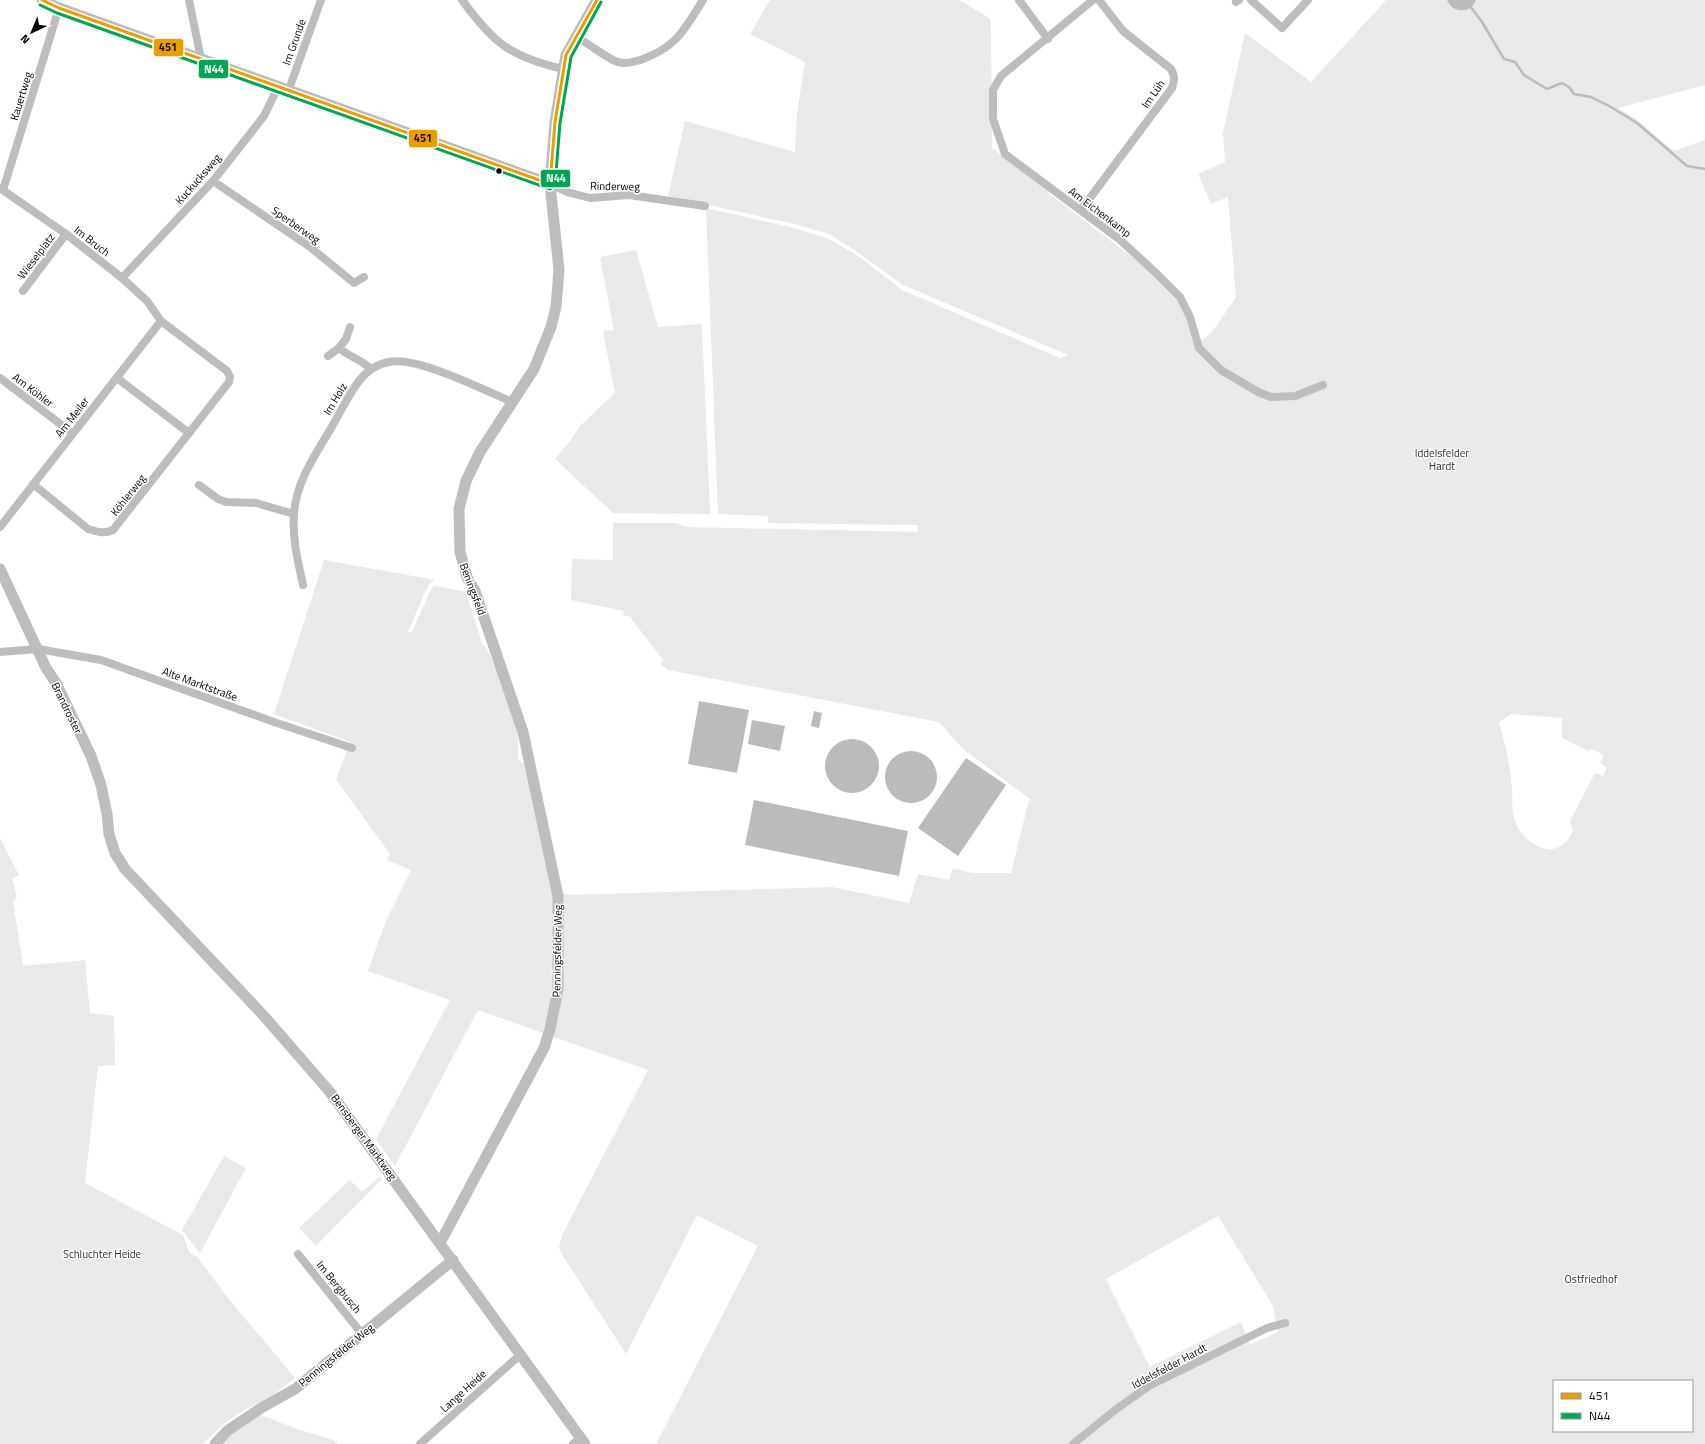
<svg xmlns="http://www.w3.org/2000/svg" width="1705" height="1444" font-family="'Titillium Web',sans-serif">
<rect width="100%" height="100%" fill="#fff"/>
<path fill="#e9e9e9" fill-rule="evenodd" d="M 770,0 L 959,0 L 991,19 L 992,148 L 1049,190 L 1047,192 L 1162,280 L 1183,307 L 1201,341 L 1212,332 L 1236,297 L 1228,197 L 1211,204 L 1198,174 L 1225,162 L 1223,133 L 1245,33 L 1311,82 L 1386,0 L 1447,0 L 1455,9 L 1462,11 L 1476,0 L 1705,0 L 1705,85 L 1618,108 L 1636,119 L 1674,151 L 1705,140 L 1705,1444 L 656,1444 L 758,1246 L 697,1215 L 626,1354 L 563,1256 L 559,1248 L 562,1235 L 648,1070 L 554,1037 L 559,1003 L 559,893 L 572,895 L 832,887 L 909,903 L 918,874 L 949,880 L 953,868 L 972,873 L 1011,873 L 1029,800 L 1034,802 L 963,749 L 939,722 L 668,670 L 660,664 L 664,661 L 630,617 L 623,615 L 624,611 L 571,600 L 572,559 L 613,560 L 613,523 L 676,523 L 687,527 L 918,532 L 918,525 L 768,523 L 768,516 L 718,514 L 706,208 L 794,228 L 829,239 L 861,258 L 902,290 L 1060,358 L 1068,355 L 903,285 L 856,251 L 829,234 L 794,224 L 668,196 L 685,121 L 795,152 L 797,113 L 805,62 L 750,34 ZM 1511,714 L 1562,718 L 1562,738 L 1589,751 L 1591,749 L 1604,755 L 1600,763 L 1607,768 L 1603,776 L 1595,773 L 1570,821 L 1573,831 C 1568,841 1561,850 1548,849 C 1534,847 1519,835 1515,821 C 1511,811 1513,801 1512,791 C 1511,767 1505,745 1499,722 ZM 1218,1216 L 1273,1306 L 1278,1332 L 1250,1345 L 1241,1322 L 1150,1367 L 1106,1279 ZM 1554,1381 L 1692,1381 L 1692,1431 L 1554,1431 Z
M 636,250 L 658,327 L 702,324 L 710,514 L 613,513 L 555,459 L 570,441 L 581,425 L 615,393 L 603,331 L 614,330 L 600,257 Z
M 324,560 L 435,580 L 428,585 L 408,632 L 412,632 L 432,587 L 436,586 L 466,592 L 483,646 L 486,647 L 501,679 L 518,730 L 518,760 L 527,766 L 553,891 L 556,970 L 546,1034 L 478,1010 L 395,1166 L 376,1139 L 450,1000 L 368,971 L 386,921 L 411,870 L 387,860 L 390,854 L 336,779 L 350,742 L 274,714 Z
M 0,838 L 19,875 L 12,878 L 17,897 L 13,901 L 23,966 L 85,960 L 90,1013 L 114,1016 L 115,1065 L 98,1066 L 85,1183 L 183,1235 L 189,1252 L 197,1257 L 228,1298 L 295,1378 L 270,1397 L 244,1410 L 227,1421 L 203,1444 L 0,1444 Z
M 224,1156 L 246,1168 L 200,1253 L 182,1230 Z
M 380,1176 L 382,1179 L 316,1246 L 299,1228 L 350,1180 L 362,1192 Z
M 261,1415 L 294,1428 L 333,1440 L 338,1444 L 221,1444 L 235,1431 Z"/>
<path fill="#bbb" d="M 1447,0 L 1476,0 C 1471,14 1453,14 1447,0 Z
M 699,701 L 749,710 L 737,773 L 688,764 Z
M 814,711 L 822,713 L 819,728 L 811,726 Z
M 752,720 L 785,726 L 780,751 L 748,744 Z
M825 766a27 27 0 1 1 54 0a27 27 0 1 1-54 0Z
M885 777a26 26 0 1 1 52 0a26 26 0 1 1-52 0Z
M 966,758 L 1006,785 L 958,856 L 918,828 Z
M 754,800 L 908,831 L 899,876 L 745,845 Z"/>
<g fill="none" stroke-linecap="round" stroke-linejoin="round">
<path stroke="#bbb" stroke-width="2.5" d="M 1470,6 L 1482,22 L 1504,59 L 1515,62 L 1524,75 L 1547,89 L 1562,83 L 1569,87 L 1574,94 L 1591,97 L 1611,107 L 1637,123 L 1687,166 L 1705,169"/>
<path stroke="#bdbdbd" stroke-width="8" d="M 189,0 L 201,59
M 462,0 C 494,43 510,57 563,69
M 1019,0 L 1048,39
M 1093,0 L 1001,76 L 993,90 L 993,119 L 1005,154 L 1119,239 L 1155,272 L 1180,297 L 1190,317 L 1199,348 L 1221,370 L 1258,392 L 1271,397 L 1295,396 L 1323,385
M 1251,0 L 1282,28 L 1308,0
M 1236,2 L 1239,0
M 576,37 C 588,43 604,56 615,61 C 625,65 634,62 643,59 C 677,46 684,30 703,0
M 288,92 L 321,0
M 213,181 L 310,247 L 354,283 L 364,277
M 550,184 L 567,192 L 590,198 L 629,195 L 705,206
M 0,188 L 66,234 L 122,278 L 147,301 L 161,321 L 227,371 L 230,377 L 229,382 L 113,530 C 104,534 98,532 88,529 L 33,484
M 3,190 L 59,8
M 1081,210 L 1172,88 C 1175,80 1175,76 1171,69 L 1123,31 L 1099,0
M 122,278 L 213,181 L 264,116 L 278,87
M 23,291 L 66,234
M 339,348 L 346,339 L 350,327
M 328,356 L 339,348 C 350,357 360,359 371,369
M 0,378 L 72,433
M 117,378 L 189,433
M 199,485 L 218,499 L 226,502 L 256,503 L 294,514
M 0,527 L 161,321
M 303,585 C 298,562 292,538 294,514 C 296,480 318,451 334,423 C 342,409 349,394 359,381 C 366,372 377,364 389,362 C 417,356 484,390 512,402
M 0,652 L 38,649 L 101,660 L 274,722 L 352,748
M 298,1254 L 362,1334
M 420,1444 L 520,1355
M 573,1444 L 580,1438
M 1073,1444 L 1115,1410 L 1149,1386 L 1267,1328 L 1285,1323"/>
<path stroke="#bdbdbd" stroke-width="11" d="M 42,0 L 59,8 L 550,184
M 0,569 L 46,668 L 56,683 L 91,756 L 101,785 L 107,814 L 109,834 L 115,853 L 125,869 L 263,1015 L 330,1092 L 585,1444
M 440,1243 L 544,1048 L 550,1029 L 558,990 L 558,896 L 523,732 L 475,591 L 467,577 L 460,552 L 459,509 L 466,481 L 480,452 L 534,369 L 551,327 L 556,307 L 559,270 L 550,184 L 555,122 L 566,55 L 597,0
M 215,1444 L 227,1431 L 261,1408 L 295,1389 L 453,1260"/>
<defs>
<path id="bus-1" d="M 42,0 L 59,8 L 550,184
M 550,184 L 555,122 L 566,55 L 597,0"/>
<path id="bus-2" d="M 40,5 L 57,13 L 550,189 L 555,185 L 560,123 L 571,57 L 601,2"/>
</defs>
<use href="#bus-1" stroke="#fff" stroke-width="6"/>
<use href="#bus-2" stroke="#fff" stroke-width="6"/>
<use href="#bus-1" stroke="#eb9e00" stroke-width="3"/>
<use href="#bus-2" stroke="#00a651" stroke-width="3"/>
</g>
<circle fill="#000" stroke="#fff" stroke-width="1.5" cx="499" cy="171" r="3.5"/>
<g text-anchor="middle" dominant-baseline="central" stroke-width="3" stroke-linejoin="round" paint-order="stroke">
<g font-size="11" fill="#000" stroke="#fff">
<text transform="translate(294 42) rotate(-70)">Im Grunde</text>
<text transform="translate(1153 94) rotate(-55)">Im Lüh</text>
<text transform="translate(21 96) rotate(-73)">Kauertweg</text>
<text transform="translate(198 179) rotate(-49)">Kuckucksweg</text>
<text transform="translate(615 186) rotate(1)">Rinderweg</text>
<text transform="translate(1100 212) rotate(37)">Am Eichenkamp</text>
<text transform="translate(296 225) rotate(35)">Sperberweg</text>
<text transform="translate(92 241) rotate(38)">Im Bruch</text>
<text transform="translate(36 256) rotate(-53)">Wieselplatz</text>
<text transform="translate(33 390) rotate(37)">Am Köhler</text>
<text transform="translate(335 399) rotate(-59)">Im Holz</text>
<text transform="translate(72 417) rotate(-52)">Am Meiler</text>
<text transform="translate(128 495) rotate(-52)">Köhlerweg</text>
<text transform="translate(473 589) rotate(69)">Beningsfeld</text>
<text transform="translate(200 684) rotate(20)">Alte Marktstraße</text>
<text transform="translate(67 708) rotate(64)">Brandroster</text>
<text transform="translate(557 951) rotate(-89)">Penningsfelder Weg</text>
<text transform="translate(364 1137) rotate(54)">Bensberger Marktweg</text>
<text transform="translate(339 1287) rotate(51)">Im Bergbusch</text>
<text transform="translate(336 1355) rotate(-39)">Penningsfelder Weg</text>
<text transform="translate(1169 1366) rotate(-28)">Iddelsfelder Hardt</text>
<text transform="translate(463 1391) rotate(-42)">Lange Heide</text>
</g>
<g font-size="11" fill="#2e2e2e" stroke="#fff">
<text x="1442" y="453">Iddelsfelder<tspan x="1442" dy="13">Hardt</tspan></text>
<text x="102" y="1254">Schluchter Heide</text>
<text x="1591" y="1279">Ostfriedhof</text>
</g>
</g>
<g stroke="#fff" stroke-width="1.5">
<rect x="153" y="38" width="31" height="19" rx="4" fill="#eb9e00"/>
<rect x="198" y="59" width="31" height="20" rx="4" fill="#00a651"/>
<rect x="408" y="129" width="30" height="19" rx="4" fill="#eb9e00"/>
<rect x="540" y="169" width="31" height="19" rx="4" fill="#00a651"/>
</g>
<g font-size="11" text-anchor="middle" font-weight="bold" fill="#fff">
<text x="214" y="73">N44</text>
<text x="556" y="182">N44</text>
</g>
<g font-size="11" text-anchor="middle" font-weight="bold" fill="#111">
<text x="168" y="51">451</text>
<text x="423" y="142">451</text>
</g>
<rect x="1553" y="1380" width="140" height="52" fill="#ffffff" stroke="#999999"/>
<rect x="1561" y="1393" width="20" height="6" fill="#eb9e00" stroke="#999999"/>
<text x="1589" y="1400" font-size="12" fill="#000000">451</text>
<rect x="1561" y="1413" width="20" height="6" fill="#00a651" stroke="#999999"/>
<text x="1589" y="1420" font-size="12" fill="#000000">N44</text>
<g transform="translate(32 32) rotate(224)" stroke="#ffffff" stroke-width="3" paint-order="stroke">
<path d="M0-3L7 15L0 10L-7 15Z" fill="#000000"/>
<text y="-6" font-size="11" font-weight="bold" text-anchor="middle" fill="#000000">N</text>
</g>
</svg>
